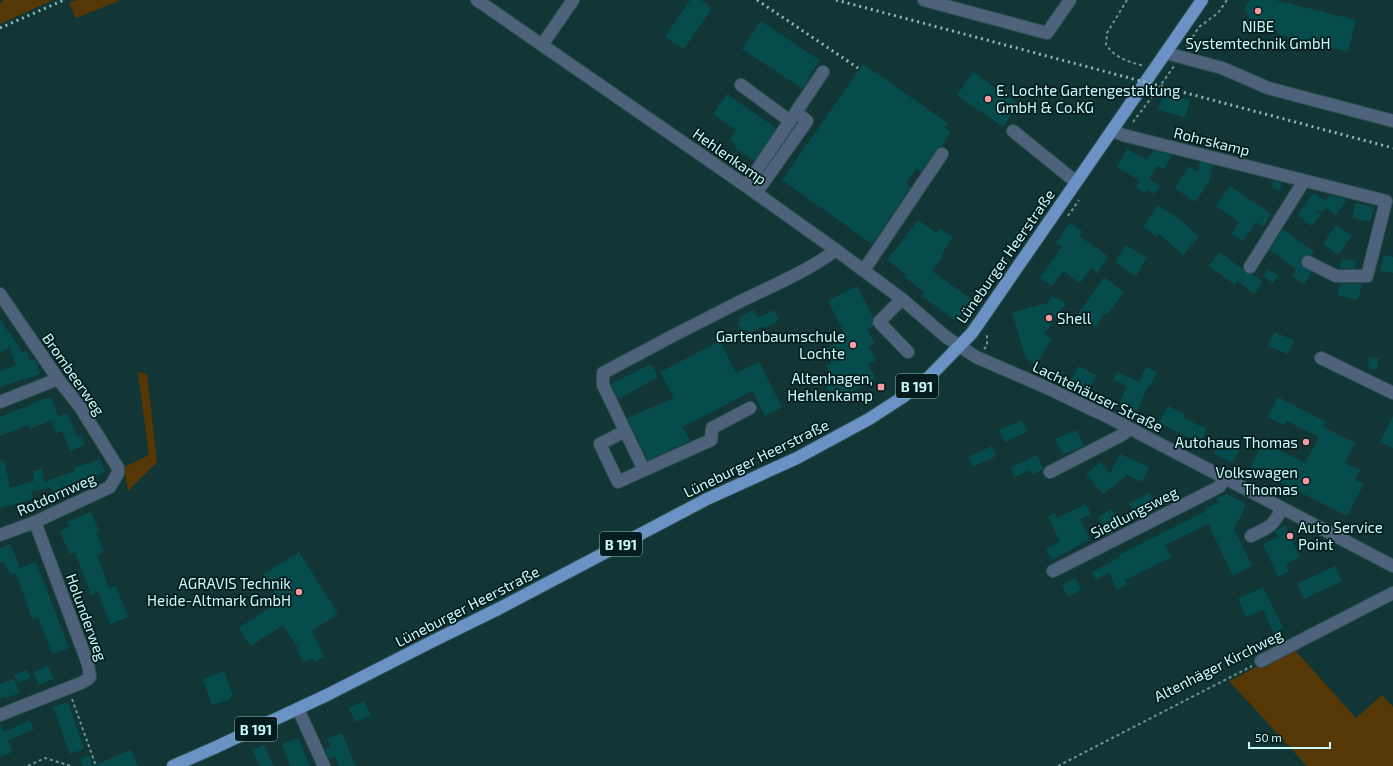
<svg xmlns="http://www.w3.org/2000/svg" width="1393" height="766" font-family="'Exo 2',sans-serif">
<rect width="100%" height="100%" fill="#123636"/>
<path fill="#553806" d="M 4,0 L 53,0 L 0,24 L 0,4 Z
M 77,0 L 121,0 L 76,18 L 69,3 Z
M 138,372 L 147,374 L 157,462 L 128,491 L 124,467 L 149,455 Z
M 1293,648 L 1356,718 L 1382,695 L 1393,707 L 1393,766 L 1307,766 L 1229,681 Z"/>
<path fill="#064c4c" d="M 690,0 L 701,0 L 712,8 L 684,49 L 665,37 Z
M 1250,0 L 1275,0 L 1356,20 L 1348,52 L 1277,34 L 1278,30 L 1258,25 L 1254,27 L 1244,9 Z
M 761,21 L 819,60 L 803,89 L 742,49 Z
M 863,64 L 948,123 L 945,128 L 951,132 L 941,147 L 936,150 L 921,172 L 916,169 L 906,184 L 911,187 L 872,244 L 782,180 Z
M 973,72 L 1018,104 L 1003,127 L 957,95 Z
M 1163,93 L 1190,100 L 1185,117 L 1158,110 Z
M 727,94 L 776,128 L 754,161 L 734,147 L 736,144 L 730,139 L 736,130 L 713,114 Z
M 1127,149 L 1147,160 L 1154,150 L 1172,155 L 1164,169 L 1157,166 L 1149,179 L 1160,186 L 1154,194 L 1147,189 L 1144,193 L 1136,187 L 1140,181 L 1117,167 Z
M 1200,162 L 1213,165 L 1209,182 L 1195,202 L 1175,188 L 1189,166 L 1198,172 Z
M 1273,180 L 1282,183 L 1280,190 L 1272,188 Z
M 1230,186 L 1271,214 L 1263,227 L 1256,222 L 1243,241 L 1231,234 L 1239,222 L 1216,206 Z
M 1314,193 L 1325,201 L 1330,195 L 1347,199 L 1336,215 L 1326,207 L 1323,212 L 1314,210 L 1321,215 L 1312,226 L 1297,215 Z
M 1355,203 L 1374,207 L 1370,222 L 1352,218 Z
M 1158,205 L 1184,223 L 1199,237 L 1183,255 L 1159,234 L 1157,237 L 1143,227 Z
M 918,220 L 937,233 L 940,229 L 953,237 L 941,255 L 943,257 L 932,271 L 972,300 L 956,321 L 922,296 L 925,292 L 904,277 L 906,274 L 887,260 Z
M 1070,223 L 1082,231 L 1079,236 L 1108,256 L 1097,272 L 1091,268 L 1080,283 L 1063,271 L 1052,286 L 1040,278 L 1062,247 L 1056,243 Z
M 1336,225 L 1352,236 L 1338,255 L 1323,244 Z
M 1283,229 L 1314,252 L 1311,255 L 1304,256 L 1301,259 L 1302,266 L 1312,272 L 1304,284 L 1292,276 L 1296,269 L 1270,250 Z
M 1126,245 L 1147,258 L 1136,276 L 1115,262 Z
M 1219,252 L 1243,269 L 1246,273 L 1252,274 L 1263,282 L 1254,294 L 1237,281 L 1235,285 L 1209,266 Z
M 1384,255 L 1393,257 L 1393,273 L 1380,271 Z
M 1341,259 L 1356,261 L 1355,268 L 1340,268 Z
M 1268,269 L 1278,276 L 1273,283 L 1263,276 Z
M 1104,277 L 1124,292 L 1107,315 L 1104,313 L 1097,327 L 1076,317 Z
M 1340,284 L 1362,284 L 1358,300 L 1337,295 Z
M 857,286 L 873,317 L 872,320 L 873,326 L 867,329 L 875,343 L 869,346 L 876,360 L 868,364 L 876,379 L 834,401 L 825,383 L 832,379 L 826,366 L 832,363 L 825,349 L 847,338 L 828,301 Z
M 1051,296 L 1066,303 L 1044,334 L 1052,339 L 1036,364 L 1026,359 L 1012,312 L 1048,303 Z
M 754,310 L 758,318 L 774,310 L 779,320 L 765,328 L 764,326 L 748,334 L 746,329 L 741,331 L 737,323 L 741,321 L 739,317 Z
M 0,319 L 22,352 L 27,351 L 30,360 L 35,359 L 40,374 L 0,387 L 0,371 L 16,365 L 10,347 L 0,353 Z
M 1274,332 L 1294,340 L 1288,354 L 1268,346 Z
M 720,341 L 736,373 L 759,362 L 782,407 L 765,416 L 752,391 L 683,427 L 690,441 L 648,460 L 627,418 L 674,398 L 660,372 Z
M 1369,357 L 1379,358 L 1377,369 L 1368,368 Z
M 651,364 L 658,377 L 618,399 L 611,384 Z
M 1079,366 L 1097,376 L 1087,392 L 1069,382 Z
M 1146,367 L 1157,372 L 1150,386 L 1148,386 L 1135,414 L 1118,406 L 1127,386 L 1113,380 L 1117,372 L 1139,382 Z
M 51,397 L 58,417 L 30,429 L 28,425 L 0,436 L 0,417 L 33,404 L 32,403 Z
M 1278,397 L 1326,422 L 1323,427 L 1355,443 L 1345,463 L 1360,470 L 1355,480 L 1364,484 L 1347,516 L 1250,467 L 1263,442 L 1305,463 L 1319,437 L 1286,421 L 1284,425 L 1268,417 Z
M 1168,406 L 1185,414 L 1183,418 L 1207,429 L 1200,443 L 1159,423 Z
M 67,413 L 77,437 L 81,436 L 85,445 L 70,451 L 62,431 L 56,433 L 51,420 Z
M 1393,416 L 1393,448 L 1380,442 Z
M 1022,420 L 1027,432 L 1005,442 L 999,430 Z
M 1076,430 L 1084,446 L 1063,455 L 1055,439 Z
M 1220,441 L 1239,450 L 1233,463 L 1214,454 Z
M 992,446 L 996,456 L 973,467 L 968,457 Z
M 1120,454 L 1149,467 L 1142,482 L 1127,475 L 1103,494 L 1086,474 L 1101,462 L 1110,474 Z
M 1037,455 L 1043,469 L 1032,475 L 1030,470 L 1015,477 L 1010,468 Z
M 100,459 L 105,472 L 93,477 L 92,476 L 71,484 L 73,489 L 54,496 L 51,488 L 31,491 L 33,499 L 0,508 L 0,461 L 4,460 L 10,488 L 34,481 L 33,471 L 42,469 L 44,482 L 75,471 L 74,468 Z
M 1150,493 L 1156,505 L 1136,516 L 1129,503 Z
M 1227,494 L 1244,503 L 1245,507 L 1234,529 L 1252,566 L 1233,576 L 1208,524 L 1165,545 L 1171,557 L 1125,580 L 1127,584 L 1117,590 L 1109,573 L 1096,580 L 1092,572 L 1120,557 L 1119,555 L 1206,511 L 1205,508 L 1218,503 L 1216,498 Z
M 1086,504 L 1091,514 L 1080,519 L 1090,539 L 1052,560 L 1046,549 L 1060,541 L 1048,517 L 1055,513 L 1057,518 Z
M 1112,509 L 1120,524 L 1106,531 L 1098,517 Z
M 91,512 L 99,531 L 96,532 L 104,552 L 97,555 L 109,588 L 116,586 L 128,617 L 110,624 L 98,592 L 91,595 L 75,552 L 70,555 L 60,531 L 69,527 L 67,522 Z
M 1285,525 L 1300,557 L 1286,564 L 1289,571 L 1278,577 L 1263,544 L 1278,537 L 1275,531 Z
M 10,544 L 20,568 L 36,562 L 69,648 L 52,654 L 38,617 L 32,619 L 16,573 L 11,575 L 4,562 L 0,563 L 0,548 Z
M 299,552 L 338,614 L 312,631 L 324,657 L 315,662 L 313,658 L 303,662 L 297,649 L 298,648 L 283,625 L 251,646 L 239,628 L 280,601 L 263,575 Z
M 1335,566 L 1342,581 L 1304,599 L 1297,584 Z
M 1075,578 L 1081,590 L 1068,597 L 1062,585 Z
M 1263,587 L 1283,628 L 1274,633 L 1263,610 L 1246,617 L 1238,599 Z
M 48,666 L 53,679 L 39,685 L 33,672 Z
M 27,670 L 30,678 L 18,683 L 14,675 Z
M 224,671 L 233,696 L 230,697 L 230,699 L 212,705 L 203,679 Z
M 14,679 L 20,693 L 6,698 L 6,696 L 0,699 L 0,684 Z
M 364,701 L 371,715 L 356,722 L 349,708 Z
M 68,702 L 84,749 L 70,754 L 53,707 Z
M 30,720 L 34,729 L 8,740 L 12,752 L 0,757 L 0,722 L 4,732 Z
M 342,733 L 345,741 L 346,740 L 350,754 L 356,766 L 339,766 L 335,757 L 329,759 L 325,749 L 331,747 L 327,739 Z
M 299,738 L 303,749 L 310,766 L 290,766 L 282,744 Z
M 264,745 L 274,766 L 260,766 L 252,750 Z
M 131,750 L 138,766 L 93,766 Z
M 89,756 L 92,766 L 83,766 L 80,759 Z"/>
<g fill="none" stroke-linecap="round" stroke-linejoin="round">
<defs>
<path id="minor" d="M 477,0 L 746,186 L 836,250 L 902,299 L 946,337 L 976,357 L 1043,386 L 1108,417 L 1393,566
M 924,0 L 1047,33 L 1070,0
M 542,45 L 573,0
M 1166,53 L 1222,68 L 1268,88 L 1393,121
M 741,85 L 790,121
M 1112,130 L 1123,135 L 1386,201 L 1367,276 L 1336,276 L 1308,262
M 1013,131 L 1076,182
M 746,186 L 823,72
M 756,193 L 807,121 L 796,112
M 1250,267 L 1304,181
M 864,270 L 942,154
M 0,294 L 58,379 L 80,407 L 118,468 L 118,473 L 110,487 L 35,522 L 0,535
M 902,299 L 879,322 L 908,352
M 1321,358 L 1393,393
M 0,402 L 58,379
M 750,408 L 712,428 L 711,440 L 644,470 L 603,385 L 603,373 C 649,348 695,324 741,301 C 772,286 808,271 836,250
M 625,431 L 600,444 L 618,482 L 644,470
M 1050,472 L 1120,436 L 1130,429
M 1251,536 C 1269,527 1273,527 1282,508
M 1053,571 L 1219,487 L 1225,478
M 1261,661 L 1393,593
M 298,709 L 324,766
M 0,715 L 81,683 L 88,679 L 90,677 L 88,664 L 35,522"/>
<path id="major" d="M 173,766 L 214,748 L 327,695 L 435,640 L 498,609 L 707,499 L 797,458 L 869,419 L 903,397 L 930,376 L 972,333 L 1202,0"/>
</defs>
<use href="#minor" stroke="#2c5252" stroke-width="14"/>
<use href="#major" stroke="#2c5252" stroke-width="14"/>
<path stroke="#6b9696" stroke-width="2" stroke-dasharray="3 3" stroke-linecap="butt" d="M 1127,0 L 1107,33 L 1106,45 C 1117,59 1127,61 1144,66
M 1186,47 L 1199,27 L 1218,13 L 1227,0
M 1133,122 L 1158,89 L 1174,66
M 1068,216 L 1079,200
M 984,349 L 987,346 L 987,333
M 72,699 L 96,766
M 28,766 L 45,758 L 71,766
M 1058,766 L 1252,666"/>
<use href="#minor" stroke="#4f627b" stroke-width="12"/>
<use href="#major" stroke="#6b92c5" stroke-width="12"/>
<path stroke="#8cbaba" stroke-width="3" stroke-dasharray="2 4" stroke-linecap="butt" d="M 757,0 L 858,68
M 836,0 L 1393,148
M 0,28 L 64,0"/>
</g>
<g fill="#f49aa1" stroke="#041c1c" stroke-width="1.5">
<circle cx="1258" cy="11" r="4"/>
<circle cx="988" cy="99" r="4"/>
<circle cx="1049" cy="318" r="4"/>
<circle cx="853" cy="345" r="4"/>
<rect x="877" y="383" width="8" height="8" rx="2"/>
<circle cx="1306" cy="442" r="4"/>
<circle cx="1306" cy="481" r="4"/>
<circle cx="1290" cy="536" r="4"/>
<circle cx="299" cy="592" r="4"/>
</g>
<g text-anchor="middle" dominant-baseline="central" stroke-width="3.5" stroke-linejoin="round" paint-order="stroke">
<g fill="#041c1c" stroke="#8eb8b8" stroke-width="1">
<rect x="896" y="374" width="42" height="24" rx="3"/>
<rect x="600" y="532" width="42" height="24" rx="3"/>
<rect x="235" y="717" width="42" height="24" rx="3"/>
</g>
<g font-size="14" font-weight="bold" fill="#c9fbfb">
<text x="917" y="386">B 191</text>
<text x="621" y="544">B 191</text>
<text x="256" y="729">B 191</text>
</g>
<g font-size="15" fill="#c9fbfb" stroke="#041c1c" text-anchor="end">
<text x="1258" y="26" text-anchor="middle">NIBE<tspan x="1258" dy="17">Systemtechnik GmbH</tspan></text>
<text x="996" y="90" text-anchor="start">E. Lochte Gartengestaltung<tspan x="996" dy="17">GmbH &amp; Co.KG</tspan></text>
<text x="1057" y="318" text-anchor="start">Shell</text>
<text x="845" y="336">Gartenbaumschule<tspan x="845" dy="17">Lochte</tspan></text>
<text x="873" y="378">Altenhagen,<tspan x="873" dy="17">Hehlenkamp</tspan></text>
<text x="1298" y="442">Autohaus Thomas</text>
<text x="1298" y="472">Volkswagen<tspan x="1298" dy="17">Thomas</tspan></text>
<text x="1298" y="527" text-anchor="start">Auto Service<tspan x="1298" dy="17">Point</tspan></text>
<text x="291" y="583">AGRAVIS Technik<tspan x="291" dy="17">Heide-Altmark GmbH</tspan></text>
</g>
<g font-size="15" fill="#c9fbfb" stroke="#041c1c">
<text transform="translate(1212 141) rotate(14)">Rohrskamp</text>
<text transform="translate(730 156) rotate(35)">Hehlenkamp</text>
<text transform="translate(1005 256) rotate(-55)">Lüneburger Heerstraße</text>
<text transform="translate(74 374) rotate(55)">Brombeerweg</text>
<text transform="translate(1098 396) rotate(26)">Lachtehäuser Straße</text>
<text transform="translate(756 458) rotate(-26)">Lüneburger Heerstraße</text>
<text transform="translate(56 494) rotate(-24)">Rotdornweg</text>
<text transform="translate(1134 512) rotate(-27)">Siedlungsweg</text>
<text transform="translate(467 606) rotate(-27)">Lüneburger Heerstraße</text>
<text transform="translate(87 617) rotate(70)">Holunderweg</text>
<text transform="translate(1218 665) rotate(-27)">Altenhäger Kirchweg</text>
</g>
</g>
<path d="M1249 742v6h81v-6" fill="none" stroke="#c9fbfb" stroke-width="2"/>
<text x="1255" y="742" font-size="12" fill="#c9fbfb" stroke="#041c1c" stroke-width="3" paint-order="stroke">50 m</text>
</svg>
